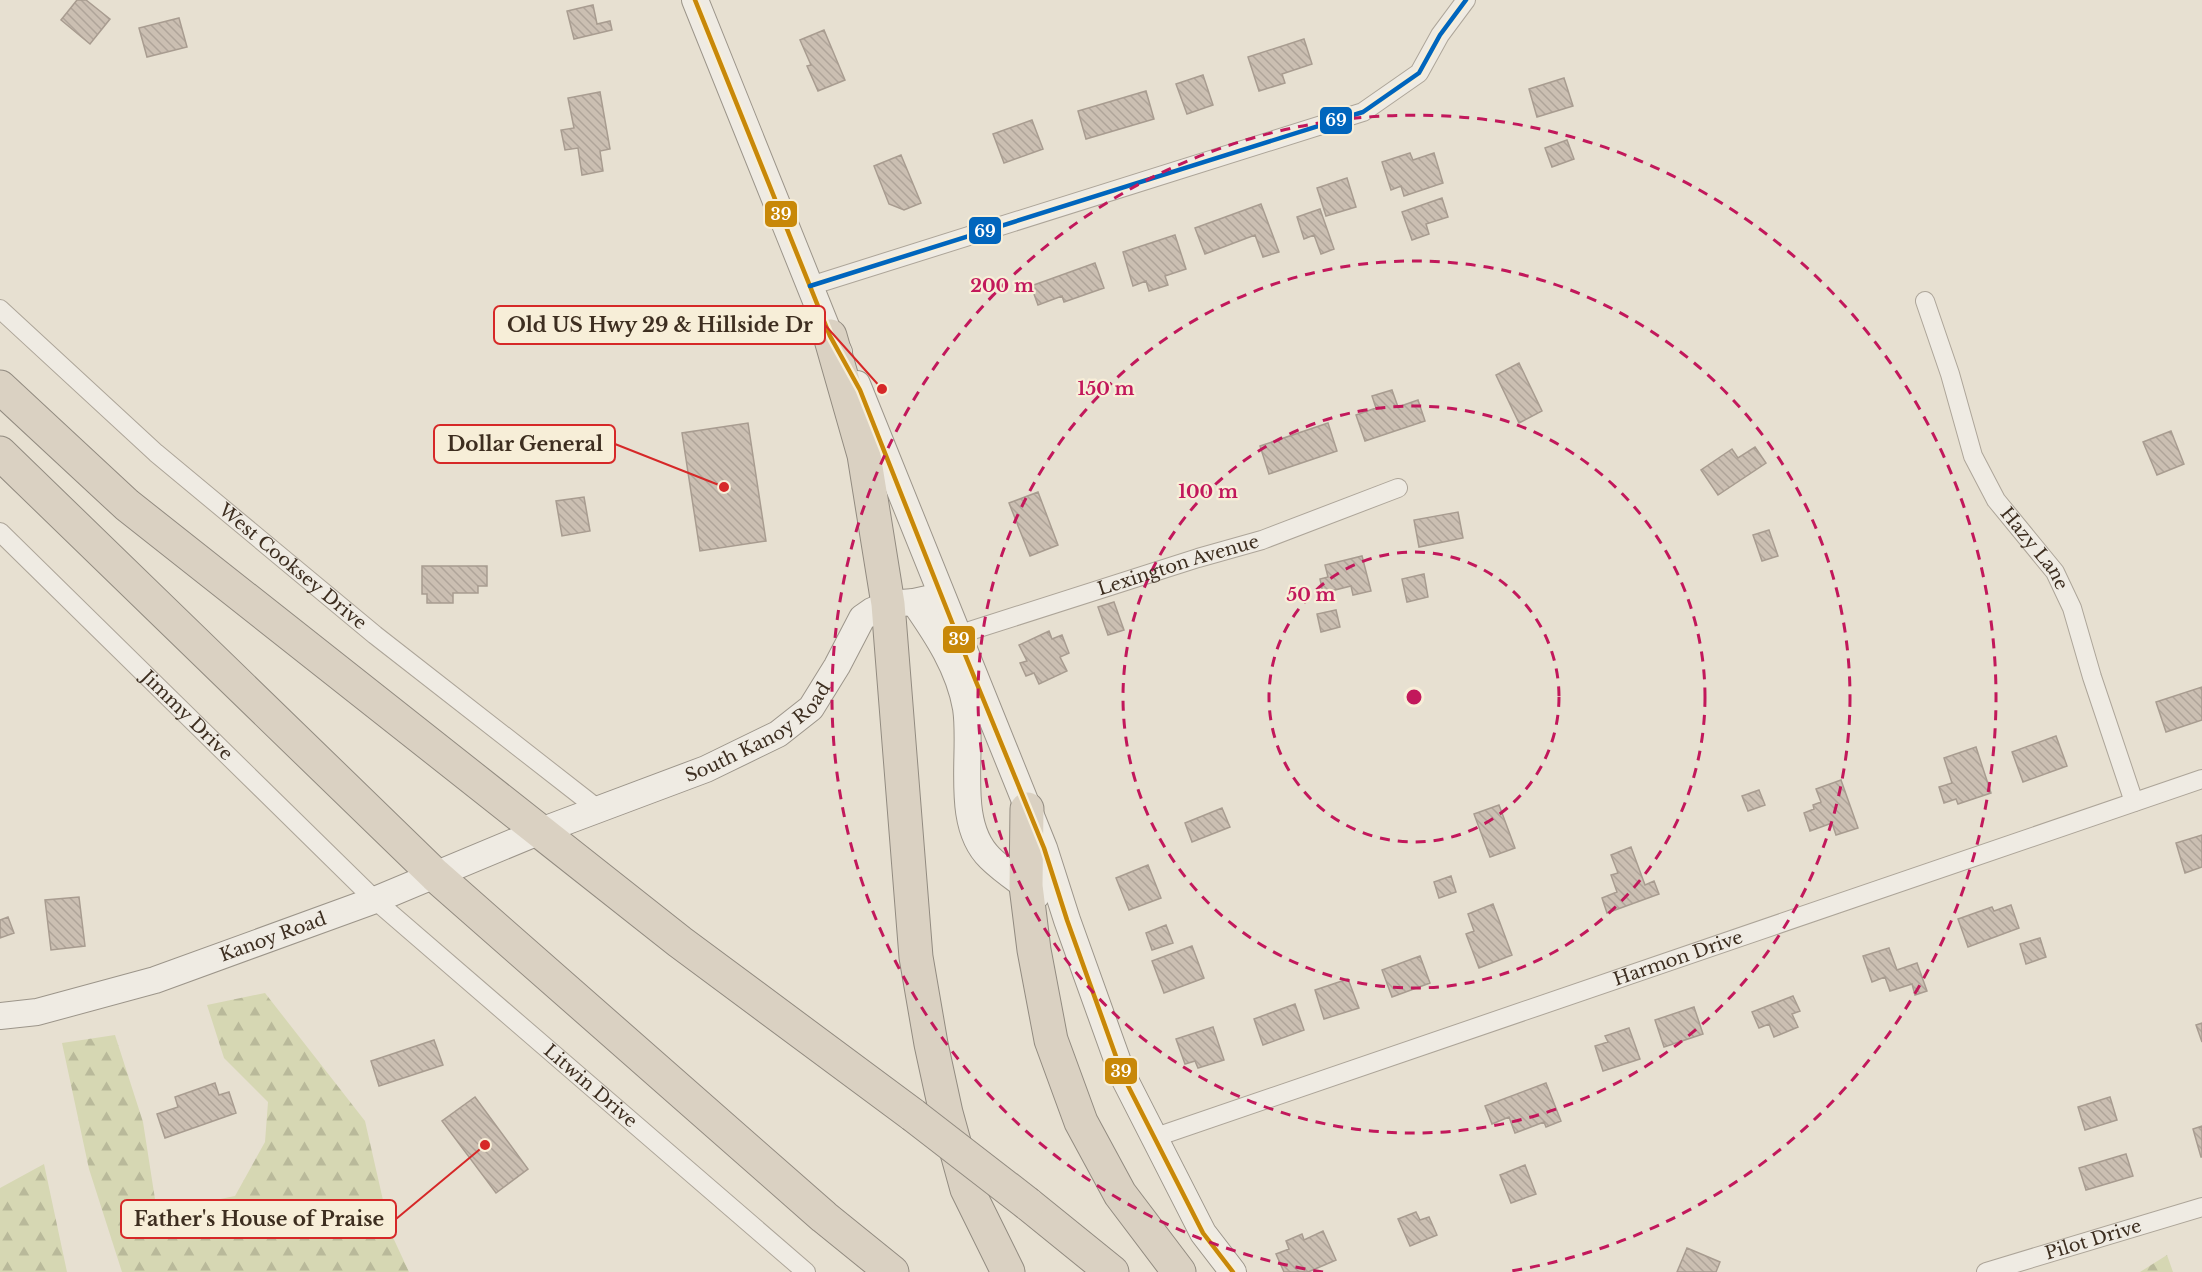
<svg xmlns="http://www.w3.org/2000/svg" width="2202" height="1272" font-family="'Libre Baskerville',serif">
<defs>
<pattern id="forest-firs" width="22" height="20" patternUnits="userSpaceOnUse" patternTransform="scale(1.5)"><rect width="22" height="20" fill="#d6d7b3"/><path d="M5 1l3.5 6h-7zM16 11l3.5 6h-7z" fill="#b9b99a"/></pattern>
<pattern id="building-back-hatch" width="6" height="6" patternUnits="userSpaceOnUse" patternTransform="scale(1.5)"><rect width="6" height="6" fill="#cbbfb2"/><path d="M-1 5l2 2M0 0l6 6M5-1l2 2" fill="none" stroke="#afa499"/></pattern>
</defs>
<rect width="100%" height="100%" fill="#e7e0d1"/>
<path fill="url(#forest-firs)" d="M 265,993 L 365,1121 L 390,1231 L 409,1272 L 122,1272 L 89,1169 L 62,1043 L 115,1035 L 143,1122 L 157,1212 L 235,1196 L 265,1142 L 268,1102 L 224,1058 L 207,1005 Z
M 44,1164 L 67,1272 L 0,1272 L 0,1188 Z
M 2167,1255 L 2173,1272 L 2140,1272 Z"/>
<path fill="url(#building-back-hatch)" stroke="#a89c90" stroke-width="1.5" d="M 77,0 L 86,0 L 110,19 L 90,44 L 61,20 Z
M 593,5 L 597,24 L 610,21 L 612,30 L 574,39 L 567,11 Z
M 179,18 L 187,47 L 147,57 L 139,28 Z
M 824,30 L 845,80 L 818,91 L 807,66 L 811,65 L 800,40 Z
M 1304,39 L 1312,64 L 1282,74 L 1285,83 L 1259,91 L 1248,57 Z
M 1203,75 L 1213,105 L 1187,114 L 1176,84 Z
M 1564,78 L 1573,106 L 1537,117 L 1529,89 Z
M 1146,91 L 1154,119 L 1086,139 L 1078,111 Z
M 600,92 L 610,149 L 600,151 L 603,171 L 582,175 L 578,148 L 565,150 L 561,130 L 574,128 L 568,98 Z
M 1032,120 L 1043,149 L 1004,163 L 993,134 Z
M 1567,140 L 1574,159 L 1552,167 L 1545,148 Z
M 1410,153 L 1413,160 L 1434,153 L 1443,183 L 1404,196 L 1401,186 L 1391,190 L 1382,162 Z
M 901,155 L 921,203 L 904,210 L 889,204 L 874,166 Z
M 1347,178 L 1356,207 L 1326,216 L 1317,188 Z
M 1442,198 L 1448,217 L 1426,224 L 1429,234 L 1412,240 L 1402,212 Z
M 1261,204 L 1279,252 L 1263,257 L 1255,235 L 1205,254 L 1195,228 Z
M 1320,209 L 1334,249 L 1321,254 L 1314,235 L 1304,239 L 1297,217 Z
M 1175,235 L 1186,269 L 1165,276 L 1168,285 L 1149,291 L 1146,281 L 1133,286 L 1123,252 Z
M 1095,263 L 1104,288 L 1064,302 L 1062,296 L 1038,305 L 1031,286 Z
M 1519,363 L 1542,411 L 1519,423 L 1496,375 Z
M 1392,390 L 1398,407 L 1418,400 L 1425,421 L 1365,441 L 1356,415 L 1376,408 L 1372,396 Z
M 748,423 L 766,541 L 700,551 L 682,433 Z
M 1328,423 L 1337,451 L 1269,474 L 1260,446 Z
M 2171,431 L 2184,464 L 2157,475 L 2143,442 Z
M 1755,447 L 1766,463 L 1718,495 L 1701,470 L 1732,449 L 1738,458 Z
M 1038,492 L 1058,545 L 1030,556 L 1009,503 Z
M 584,497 L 590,531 L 562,536 L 556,501 Z
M 1458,512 L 1463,538 L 1419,547 L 1414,520 Z
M 1769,530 L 1778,556 L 1762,561 L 1753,535 Z
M 1362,556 L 1371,591 L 1353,595 L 1351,586 L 1323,593 L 1320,579 L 1328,577 L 1325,565 Z
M 422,566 L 487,566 L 487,586 L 478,586 L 478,593 L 453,593 L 453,603 L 427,603 L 427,594 L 422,594 Z
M 1424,574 L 1428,597 L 1407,602 L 1402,579 Z
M 1114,602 L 1124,630 L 1108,635 L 1098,607 Z
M 1336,610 L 1340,627 L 1321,632 L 1317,614 Z
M 1049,631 L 1052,639 L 1062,635 L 1069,653 L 1060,657 L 1067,671 L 1039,684 L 1034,673 L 1026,676 L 1020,663 L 1027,661 L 1019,645 Z
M 2202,687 L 2202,720 L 2166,732 L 2156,702 Z
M 2056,736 L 2067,766 L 2023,782 L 2012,752 Z
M 1976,747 L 1991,793 L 1958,804 L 1956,799 L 1944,803 L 1939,787 L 1952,783 L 1944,758 Z
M 1841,780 L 1858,828 L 1836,835 L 1832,823 L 1810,831 L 1804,813 L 1814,809 L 1813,805 L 1821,802 L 1816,789 Z
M 1759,790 L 1765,805 L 1748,811 L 1742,796 Z
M 1499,805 L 1515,848 L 1490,857 L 1474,814 Z
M 1222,808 L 1230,827 L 1192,842 L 1185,823 Z
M 2202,835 L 2202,867 L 2185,873 L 2176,843 Z
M 1631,847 L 1645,885 L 1654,881 L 1659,894 L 1607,913 L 1602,898 L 1617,892 L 1611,875 L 1618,873 L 1611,855 Z
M 1148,865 L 1161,898 L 1129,910 L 1116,878 Z
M 1451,876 L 1456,892 L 1439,898 L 1434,882 Z
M 79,897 L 85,946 L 51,950 L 45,900 Z
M 1493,904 L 1512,955 L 1479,968 L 1466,934 L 1474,931 L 1468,914 Z
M 2011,905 L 2019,928 L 1968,947 L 1958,919 L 1992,907 L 1994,911 Z
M 8,917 L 14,933 L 0,938 L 0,920 Z
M 1166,925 L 1173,943 L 1152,950 L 1146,933 Z
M 2040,938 L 2046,957 L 2026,964 L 2020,944 Z
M 1192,946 L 1204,978 L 1164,993 L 1152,961 Z
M 1889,948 L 1897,970 L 1917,963 L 1927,991 L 1915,995 L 1912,984 L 1890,991 L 1885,977 L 1872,982 L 1863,956 Z
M 1420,956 L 1430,983 L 1392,997 L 1382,970 Z
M 1348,979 L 1359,1008 L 1324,1019 L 1315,990 Z
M 1793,996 L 1800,1011 L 1792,1014 L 1798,1027 L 1774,1037 L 1769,1024 L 1759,1028 L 1752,1012 Z
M 1295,1004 L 1304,1030 L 1263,1045 L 1254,1019 Z
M 1694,1007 L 1703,1034 L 1664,1047 L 1655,1020 Z
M 2202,1023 L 2202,1042 L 2196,1025 Z
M 1213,1027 L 1224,1060 L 1198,1068 L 1195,1061 L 1185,1064 L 1176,1039 Z
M 1629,1028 L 1640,1059 L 1603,1071 L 1595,1046 L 1608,1042 L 1605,1036 Z
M 434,1040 L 443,1065 L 379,1086 L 371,1061 Z
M 215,1083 L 219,1095 L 229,1092 L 236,1113 L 165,1138 L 157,1114 L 178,1107 L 175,1097 Z
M 1546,1083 L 1561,1121 L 1546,1127 L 1544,1122 L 1515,1133 L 1509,1117 L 1492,1124 L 1485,1106 Z
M 475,1097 L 528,1169 L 496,1193 L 442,1121 Z
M 2110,1097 L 2117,1120 L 2085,1130 L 2078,1107 Z
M 2202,1126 L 2202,1157 L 2201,1157 L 2193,1129 Z
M 2126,1154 L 2133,1176 L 2086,1190 L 2079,1168 Z
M 1525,1165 L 1536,1194 L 1511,1203 L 1500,1175 Z
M 1416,1212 L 1420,1220 L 1429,1217 L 1437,1235 L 1410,1246 L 1398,1219 Z
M 1323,1231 L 1336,1260 L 1308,1272 L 1284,1272 L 1276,1254 L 1289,1249 L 1286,1241 L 1302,1234 L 1304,1240 Z
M 1687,1248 L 1720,1262 L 1716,1272 L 1677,1272 Z"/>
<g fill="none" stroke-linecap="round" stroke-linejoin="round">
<defs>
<g id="street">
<path d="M 810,286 L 1363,112 L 1419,73 L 1440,35 L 1466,0"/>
<path id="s1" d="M 1925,301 L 1950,374 L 1973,456 L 1996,500 L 2055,572 L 2072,608 L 2092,677 L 2134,802"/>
<path id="s2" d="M 0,309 L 156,453 L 375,635 L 598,809"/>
<path id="s3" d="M 0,532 L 375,900 L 806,1272"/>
<path id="s4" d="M 957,635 L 1198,558 L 1262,540 L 1398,488"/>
<path id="s5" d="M 1153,1138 L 2202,779"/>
<path id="s6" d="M 1986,1272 L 2202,1207"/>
</g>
<g id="secondary">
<path d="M 695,0 L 830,336 L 839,352"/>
<path d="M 857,384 L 1044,848 L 1067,920 L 1123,1076 L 1203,1233 L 1233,1272"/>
<path d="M 914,602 C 937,635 959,668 966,708 C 973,753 954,823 990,858 C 1004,872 1022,883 1037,895"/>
<path id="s7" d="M 0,1016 L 37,1012 L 155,980 L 375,900 L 538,832 L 706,769 L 778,734 L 811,708 L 837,666 L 862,618 L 872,611 L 888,604 L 914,602 L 941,596"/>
</g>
<path id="highway" d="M 830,336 L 864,455 L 888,604 L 916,957 L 931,1044 L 946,1113 L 967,1189 L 1008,1272
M 0,387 L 127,505 L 680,942 L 913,1115
M 0,453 L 435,875 L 824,1217 L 892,1272
M 1027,809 L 1026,886 L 1034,950 L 1051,1040 L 1081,1122 L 1120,1194 L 1179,1272
M 1028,1204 L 1112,1272"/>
</defs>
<use href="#street" stroke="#ada599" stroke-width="20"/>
<use href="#secondary" stroke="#9c958a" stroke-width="28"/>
<use href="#highway" stroke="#928b80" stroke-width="35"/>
<use href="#street" stroke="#efebe3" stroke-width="18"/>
<use href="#secondary" stroke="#efebe3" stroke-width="26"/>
<use href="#highway" stroke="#dad1c2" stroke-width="33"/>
<defs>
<path id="highway-bridge" d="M 913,1115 L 1028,1204"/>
</defs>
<use href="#highway-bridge" stroke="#928b80" stroke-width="35" stroke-linecap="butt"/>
<use href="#highway-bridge" stroke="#dad1c2" stroke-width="33"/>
<defs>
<path id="bus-1" d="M 695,0 L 830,336 L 860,390 L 957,635 L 1044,848 L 1067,920 L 1123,1076 L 1203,1233 L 1233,1272"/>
<path id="bus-2" d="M 810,286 L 1363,112 L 1419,73 L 1440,35 L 1466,0"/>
</defs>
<use href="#bus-1" stroke="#f7eed8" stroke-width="9"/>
<use href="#bus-2" stroke="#f7eed8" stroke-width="9"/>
<use href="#bus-1" stroke="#c88808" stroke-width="4.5"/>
<use href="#bus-2" stroke="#0065bd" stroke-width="4.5"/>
</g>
<g fill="none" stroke="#c2185b" stroke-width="3" stroke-dasharray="10 8">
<circle cx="1414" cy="697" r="145"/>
<circle cx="1414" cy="697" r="291"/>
<circle cx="1414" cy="697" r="436"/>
<path d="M1323 1272A582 582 0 1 1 1505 1272"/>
</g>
<g text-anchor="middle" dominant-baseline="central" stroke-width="4.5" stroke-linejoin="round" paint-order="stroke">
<g font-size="18" fill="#3d2e20" stroke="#f7eed8">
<text stroke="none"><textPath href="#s1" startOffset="274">Hazy Lane</textPath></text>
<text stroke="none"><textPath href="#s4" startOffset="232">Lexington Avenue</textPath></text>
<text stroke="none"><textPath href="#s2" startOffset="390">West Cooksey Drive</textPath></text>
<text stroke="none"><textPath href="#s3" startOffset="262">Jimmy Drive</textPath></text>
<text stroke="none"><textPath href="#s7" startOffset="814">South Kanoy Road</textPath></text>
<text stroke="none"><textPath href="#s7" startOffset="285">Kanoy Road</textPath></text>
<text stroke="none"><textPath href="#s5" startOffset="555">Harmon Drive</textPath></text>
<text stroke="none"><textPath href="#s3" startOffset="810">Litwin Drive</textPath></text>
<text stroke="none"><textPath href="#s6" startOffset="112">Pilot Drive</textPath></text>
</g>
</g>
<circle cx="1414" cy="697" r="9" fill="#c2185b" stroke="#f7eed8" stroke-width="3"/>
<g font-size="18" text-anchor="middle" font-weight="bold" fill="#c2185b" stroke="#f7eed8" stroke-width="4.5" stroke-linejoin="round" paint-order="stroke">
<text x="1002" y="292">200 m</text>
<text x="1106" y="395">150 m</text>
<text x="1208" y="498">100 m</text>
<text x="1311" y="601">50 m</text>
</g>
<path fill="none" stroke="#d62828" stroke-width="2" d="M882 389L825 325M724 487L615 444M485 1145L396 1219"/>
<g fill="#d62828" stroke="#f7eed8" stroke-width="2">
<circle cx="882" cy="389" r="6"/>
<circle cx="724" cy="487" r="6"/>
<circle cx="485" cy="1145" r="6"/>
</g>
<g fill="#f7eed8" stroke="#d62828" stroke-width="2">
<rect x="494" y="306" width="331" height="38" rx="6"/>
<rect x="434" y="425" width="181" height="38" rx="6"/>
<rect x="121" y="1200" width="275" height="38" rx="6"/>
</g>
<g font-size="20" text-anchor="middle" font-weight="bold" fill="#3d2e20">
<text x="660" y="332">Old US Hwy 29 &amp; Hillside Dr</text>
<text x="525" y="451">Dollar General</text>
<text x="259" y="1226">Father's House of Praise</text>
</g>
<g stroke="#f7eed8" stroke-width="2">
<rect x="1319" y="106" width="34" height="29" rx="6" fill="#0065bd"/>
<rect x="764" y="200" width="34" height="28" rx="6" fill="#c88808"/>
<rect x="968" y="216" width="34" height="29" rx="6" fill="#0065bd"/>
<rect x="942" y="625" width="34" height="29" rx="6" fill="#c88808"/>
<rect x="1104" y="1057" width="34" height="28" rx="6" fill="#c88808"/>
</g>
<g font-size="16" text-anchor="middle" font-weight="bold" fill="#fff">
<text x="1336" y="126">69</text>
<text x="781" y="220">39</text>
<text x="985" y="237">69</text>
<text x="959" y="645">39</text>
<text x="1121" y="1077">39</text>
</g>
</svg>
